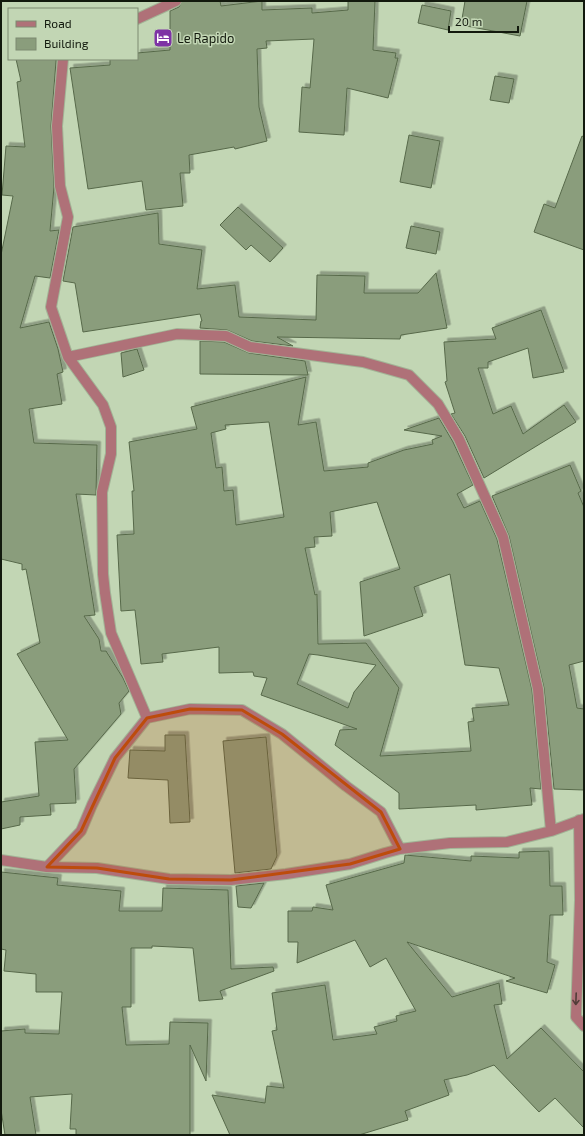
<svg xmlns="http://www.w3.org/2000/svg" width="585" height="1136" font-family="'Exo 2',sans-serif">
<defs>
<filter id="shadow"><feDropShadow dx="3.5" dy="-3.5" stdDeviation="0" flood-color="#0004"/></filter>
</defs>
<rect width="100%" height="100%" fill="#c2d6b4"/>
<path fill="#8a9d7c" stroke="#57694a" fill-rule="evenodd" filter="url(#shadow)" d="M 182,1 L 220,1 L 221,6 L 262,1 L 262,10 L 312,8 L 312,13 L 348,10 L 348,1 L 375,1 L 373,50 L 396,53 L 395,58 L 398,58 L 388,98 L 347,88 L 344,135 L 299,132 L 302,87 L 310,88 L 314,39 L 266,41 L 267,48 L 257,49 L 259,107 L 267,141 L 235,149 L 234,147 L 189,155 L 190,173 L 180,173 L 183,206 L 146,210 L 142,181 L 88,189 L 70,68 L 110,65 L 110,59 L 137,59 L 137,53 L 170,50 L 170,11 L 179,7 Z
M 465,1 L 527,1 L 520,36 L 461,25 Z
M 422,5 L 451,11 L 448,30 L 418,23 Z
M 16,59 L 56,59 L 56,61 L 51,126 L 54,187 L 50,231 L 59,230 L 50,278 L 35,276 L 20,328 L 49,322 L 58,349 L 63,372 L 57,374 L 62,404 L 29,409 L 34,443 L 97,445 L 96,495 L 76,494 L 95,615 L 84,616 L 99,639 L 101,651 L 106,651 L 123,678 L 129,691 L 119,703 L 121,714 L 74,769 L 76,803 L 50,804 L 51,815 L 20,817 L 20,825 L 1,829 L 1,802 L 39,796 L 35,742 L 68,740 L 17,654 L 40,643 L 26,569 L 22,570 L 22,564 L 1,559 L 1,255 L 13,196 L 2,195 L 6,146 L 25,147 L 17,82 L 21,81 Z
M 495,76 L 514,79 L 509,103 L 490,100 Z
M 409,135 L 440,141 L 431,188 L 400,182 Z
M 582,136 L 584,137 L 584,250 L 534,232 L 544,204 L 555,208 Z
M 238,207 L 283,248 L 270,262 L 251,245 L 246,250 L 220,225 Z
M 158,213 L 159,244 L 202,250 L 197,289 L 235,285 L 239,317 L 316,320 L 317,275 L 365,276 L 364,293 L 418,293 L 436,273 L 447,328 L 401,335 L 400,339 L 277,337 L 293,346 L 252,341 L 227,330 L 200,328 L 201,321 L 202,321 L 200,314 L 83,332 L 75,283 L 63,281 L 73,227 Z
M 411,226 L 440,232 L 436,254 L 406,248 Z
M 541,310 L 564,372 L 533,378 L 528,348 L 488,362 L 488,368 L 478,368 L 493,414 L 511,406 L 523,434 L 564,405 L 576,422 L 484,478 L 465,436 L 451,414 L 455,413 L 445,382 L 447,381 L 444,342 L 496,339 L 492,328 Z
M 200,341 L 224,342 L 249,353 L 305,361 L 308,375 L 200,374 Z
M 137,349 L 144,370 L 123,377 L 121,353 Z
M 306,377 L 298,425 L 316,422 L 324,471 L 368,467 L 368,463 L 404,450 L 433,444 L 432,440 L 442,436 L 404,430 L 439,418 L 453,442 L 473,485 L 457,494 L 464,508 L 480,501 L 497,539 L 532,690 L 541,789 L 530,788 L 532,805 L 476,810 L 476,805 L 399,809 L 399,793 L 335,745 L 340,730 L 357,729 L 261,695 L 267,678 L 254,676 L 253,672 L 219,673 L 219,647 L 162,654 L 163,662 L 141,664 L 135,610 L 121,611 L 117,535 L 134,534 L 132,491 L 134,491 L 129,442 L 197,429 L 191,407 ZM 269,422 L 284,517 L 236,525 L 233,490 L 224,491 L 222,467 L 216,468 L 211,433 L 226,429 L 225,425 ZM 377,502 L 400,569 L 360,582 L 364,636 L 423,616 L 414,587 L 450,574 L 465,665 L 499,668 L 509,705 L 472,708 L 474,721 L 468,722 L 471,751 L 380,756 L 399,688 L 366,643 L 318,644 L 317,594 L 315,595 L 305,548 L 315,547 L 314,537 L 332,536 L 330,512 ZM 309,654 L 318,655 L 376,665 L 354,692 L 348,708 L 297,684 Z
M 570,465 L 581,491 L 578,493 L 584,507 L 584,661 L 569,665 L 577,708 L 584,709 L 584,790 L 554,789 L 544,688 L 509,536 L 492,496 Z
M 165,735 L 185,735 L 190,822 L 170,823 L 168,780 L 128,778 L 130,750 L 165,751 Z
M 266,737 L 277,856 L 271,869 L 235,873 L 223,741 Z
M 549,851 L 550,886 L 562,886 L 563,915 L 550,915 L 547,962 L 555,965 L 547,993 L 506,981 L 515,978 L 407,942 L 452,997 L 499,983 L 502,1004 L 494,1005 L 507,1059 L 541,1028 L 584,1072 L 584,1128 L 555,1098 L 539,1112 L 494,1065 L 467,1075 L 444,1080 L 449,1095 L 405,1111 L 408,1120 L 359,1135 L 230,1135 L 212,1095 L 265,1103 L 267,1086 L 284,1088 L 272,1031 L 277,1030 L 272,993 L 325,985 L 333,1040 L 377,1034 L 374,1027 L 397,1021 L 396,1016 L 416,1011 L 386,958 L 370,967 L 355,940 L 297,963 L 298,942 L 288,942 L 288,911 L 312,911 L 313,907 L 333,910 L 326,885 L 404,863 L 405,855 L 471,861 L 471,856 L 519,858 L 519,852 Z
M 1,872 L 58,878 L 57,885 L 121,891 L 119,911 L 162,911 L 163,888 L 228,890 L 231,969 L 273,967 L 274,971 L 220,991 L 223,999 L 199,1001 L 193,948 L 152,946 L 152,948 L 131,948 L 131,1007 L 122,1007 L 126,1045 L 169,1044 L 170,1022 L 208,1023 L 206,1081 L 190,1045 L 190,1135 L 76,1135 L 76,1129 L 70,1129 L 72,1094 L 30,1097 L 36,1135 L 5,1135 L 1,1110 L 1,1031 L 25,1029 L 25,1033 L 59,1034 L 62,992 L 36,992 L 36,974 L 4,971 L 6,950 L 1,949 Z
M 264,883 L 251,908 L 238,907 L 236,886 Z"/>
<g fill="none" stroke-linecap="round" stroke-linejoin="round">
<defs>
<path id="street" d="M 137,19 L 176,1
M 63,59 L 57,126 L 60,186 L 68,217 L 51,307 L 68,357 L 103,405 L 111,427 L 111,454 L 102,492 L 103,574 L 105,593 L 111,633 L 147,718
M 68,357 L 177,334 L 226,336 L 250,347 L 363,362 L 409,375 L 438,404 L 459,439 L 503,537 L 538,689 L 551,831
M 579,820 L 580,900 L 576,1017 L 584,1026
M 1,860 L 47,867 L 97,868 L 169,879 L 231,880 L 286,874 L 350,864 L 385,853 L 400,849 L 450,843 L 507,842 L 551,831 L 584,819
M 47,867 L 81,831 L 92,805 L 115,758 L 147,718 L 190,709 L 242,710 L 282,734 L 346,786 L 381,812 L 400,849"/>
</defs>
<use href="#street" stroke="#a2b496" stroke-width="12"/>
<use href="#street" stroke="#af7178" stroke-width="10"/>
</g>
<defs><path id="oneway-shaft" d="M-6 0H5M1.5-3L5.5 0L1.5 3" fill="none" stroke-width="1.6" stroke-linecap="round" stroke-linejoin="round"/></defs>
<use stroke="#513c38" href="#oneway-shaft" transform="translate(576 999) rotate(92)"/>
<path fill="#bd4c0c" fill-opacity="0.2" stroke="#bd4c0c" stroke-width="3" stroke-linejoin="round" d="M 190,709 L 242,710 L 282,734 L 381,812 L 400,849 L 350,864 L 231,880 L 169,879 L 97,868 L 47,867 L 81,831 L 115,758 L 147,718 Z"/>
<defs>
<symbol id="hotel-square" viewBox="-11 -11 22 22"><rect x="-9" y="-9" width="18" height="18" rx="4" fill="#7e33a5" stroke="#c2d6b4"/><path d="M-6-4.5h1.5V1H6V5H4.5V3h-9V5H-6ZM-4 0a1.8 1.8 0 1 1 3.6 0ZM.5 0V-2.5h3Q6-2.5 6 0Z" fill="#fff"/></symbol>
</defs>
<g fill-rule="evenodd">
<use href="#hotel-square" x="152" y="27" width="22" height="22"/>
</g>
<g text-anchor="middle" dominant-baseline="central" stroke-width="3" stroke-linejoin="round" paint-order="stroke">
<g font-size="13" fill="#12190d" stroke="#c2d6b4" text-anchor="start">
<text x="177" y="38">Le Rapido</text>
</g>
</g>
<rect width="585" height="1136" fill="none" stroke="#12190d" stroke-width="4"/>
<rect x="8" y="8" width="130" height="52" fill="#c2d6b4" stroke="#7c8a71"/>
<rect x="16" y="21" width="20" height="6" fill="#af7178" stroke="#7c8a71"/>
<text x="44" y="28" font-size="12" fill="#12190d">Road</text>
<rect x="16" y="38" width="20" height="12" fill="#8a9d7c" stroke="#7c8a71"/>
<text x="44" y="48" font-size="12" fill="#12190d">Building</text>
<path d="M449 26v6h69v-6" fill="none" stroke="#12190d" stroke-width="2"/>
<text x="455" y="26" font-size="12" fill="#12190d" stroke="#c2d6b4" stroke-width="3" paint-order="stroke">20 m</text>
</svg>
